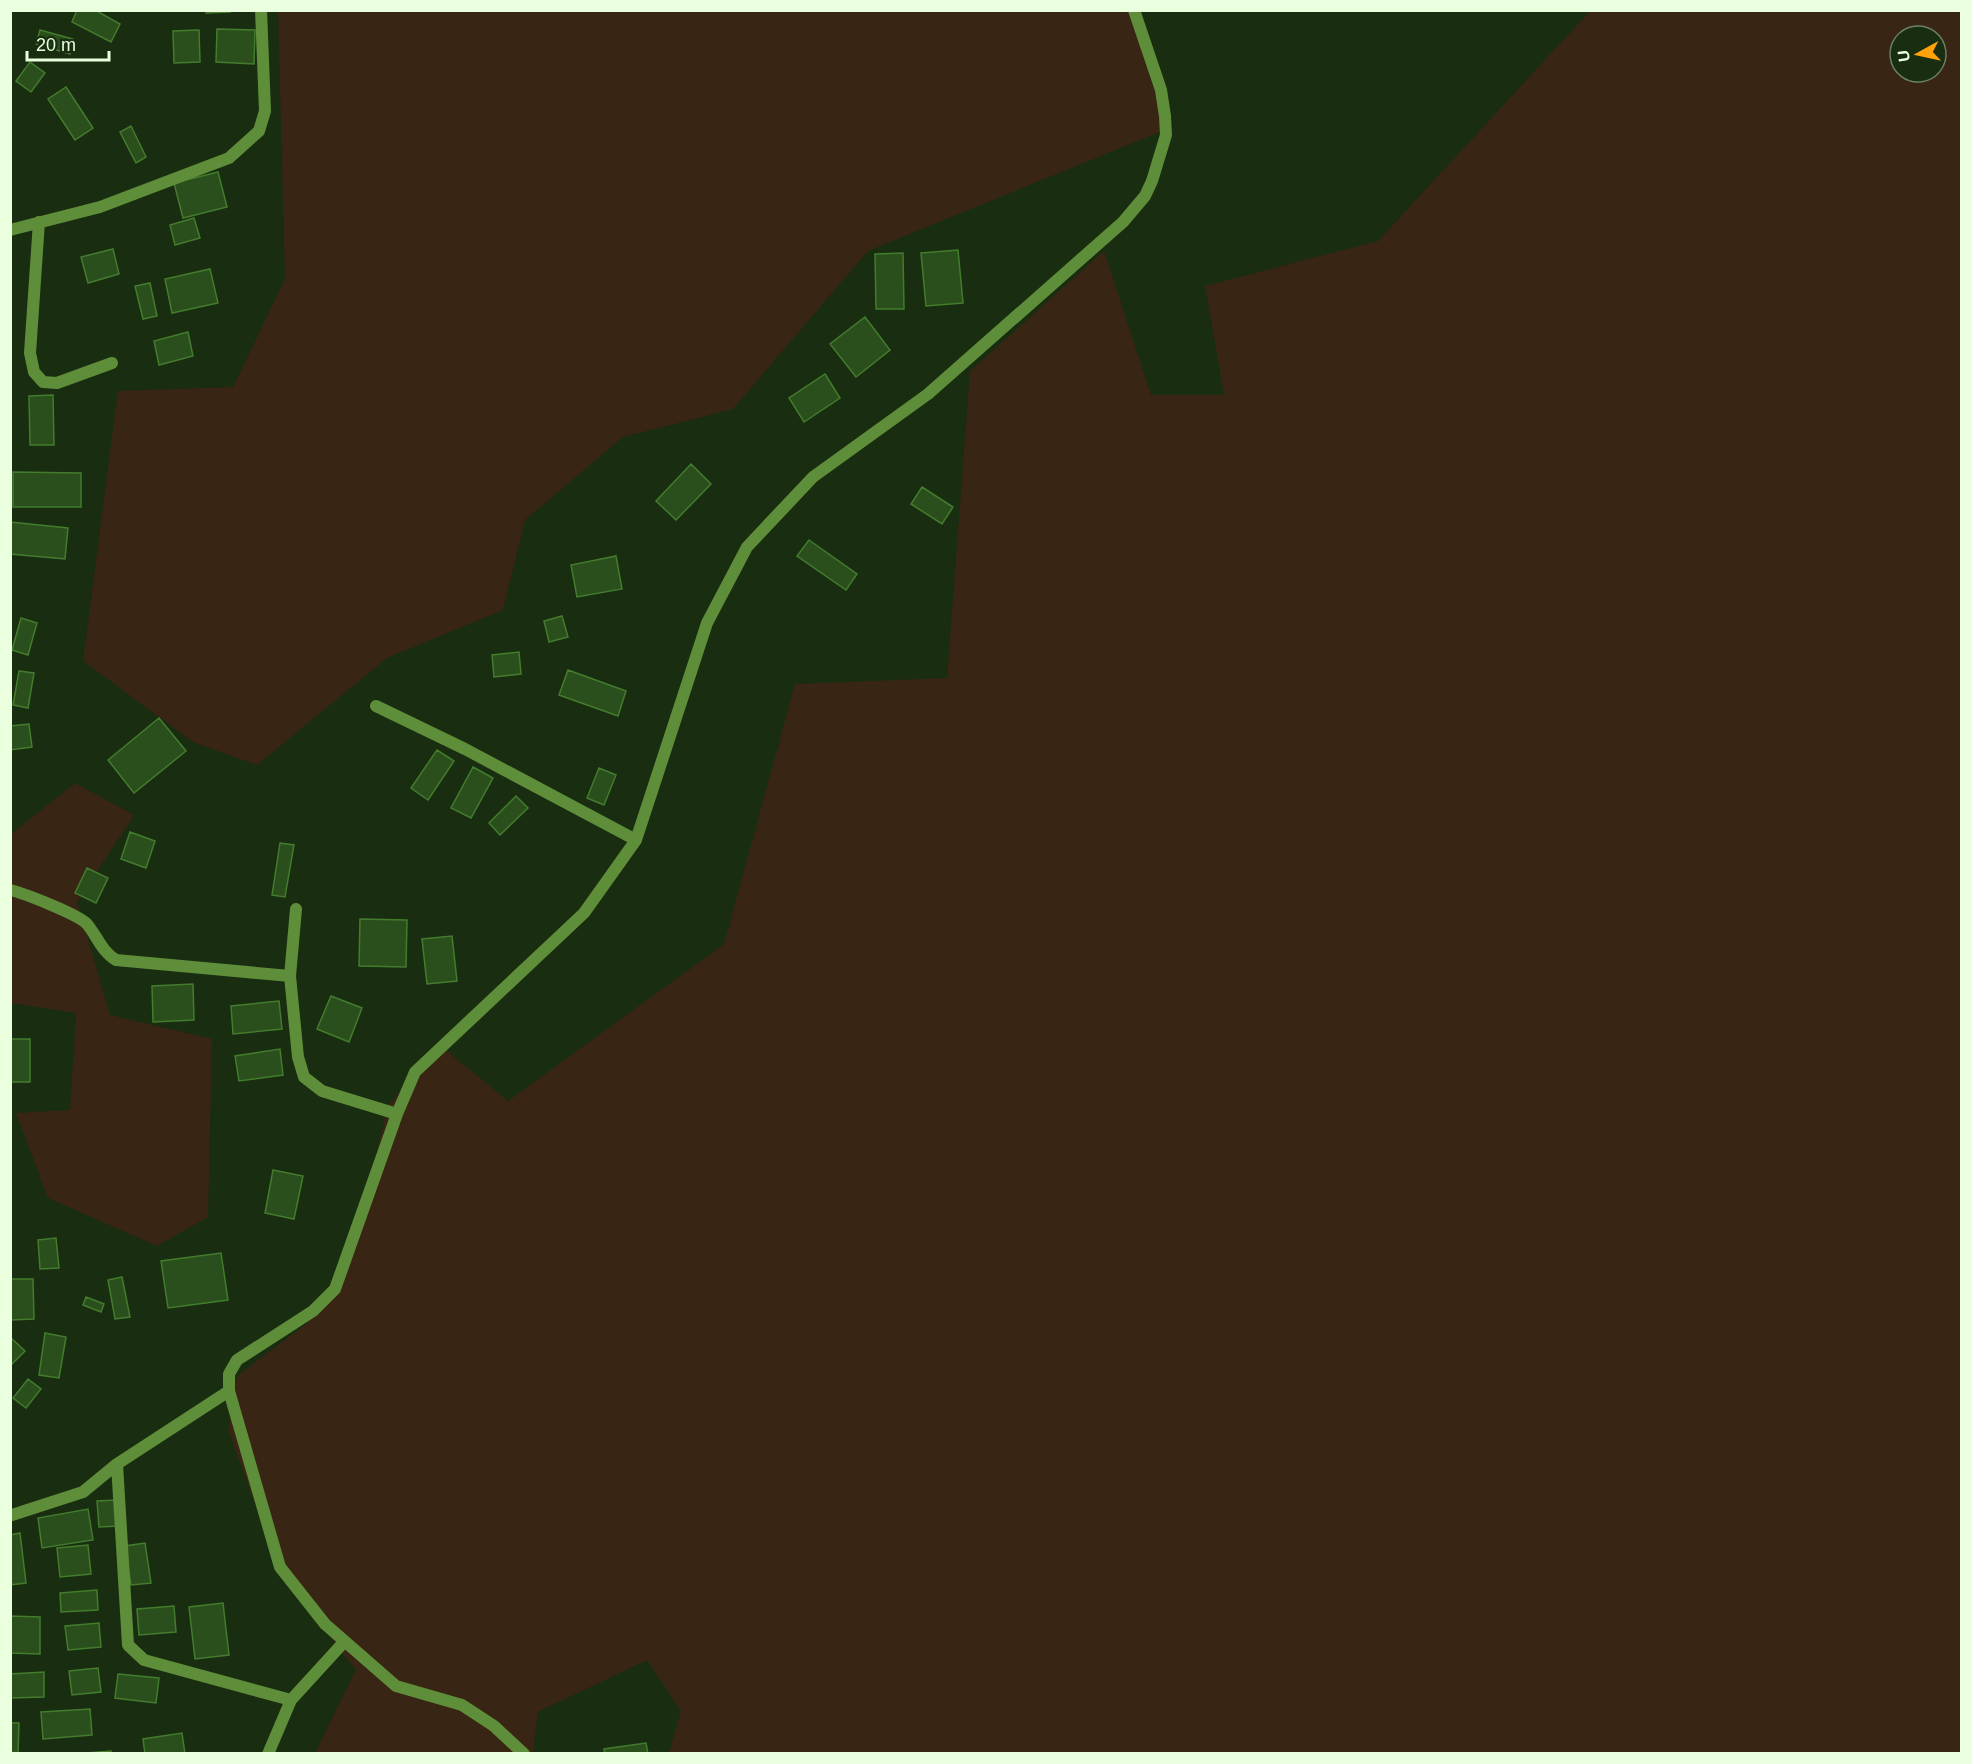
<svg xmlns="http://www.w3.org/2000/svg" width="1972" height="1764" font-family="Arial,sans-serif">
<rect width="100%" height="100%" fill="#192d10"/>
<path fill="#382513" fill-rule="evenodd" d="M 278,11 L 1129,11 L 1167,129 L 868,251 L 733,409 L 623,437 L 525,520 L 503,610 L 387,658 L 257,765 L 193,742 L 83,661 L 118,391 L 233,387 L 285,279 Z
M 1590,11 L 1961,11 L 1961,1753 L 669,1753 L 681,1711 L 647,1660 L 538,1712 L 533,1753 L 315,1753 L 356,1670 L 280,1574 L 228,1429 L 237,1376 L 306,1324 L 351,1261 L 388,1105 L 441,1046 L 508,1101 L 724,944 L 795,684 L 947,678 L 970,371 L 1104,251 L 1151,395 L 1224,395 L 1205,286 L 1378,241 ZM 1900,36 L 1936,36 L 1936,72 L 1900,72 Z
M 75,783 L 134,815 L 77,902 L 110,1015 L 212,1039 L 208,1217 L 157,1246 L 48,1198 L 16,1113 L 70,1110 L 76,1013 L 11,1003 L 11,834 Z"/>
<path fill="#2a4f1c" stroke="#437c2d" stroke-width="1.5" d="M 77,10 L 95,10 L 120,24 L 111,42 L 72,22 Z
M 206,10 L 230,10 L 230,12 L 206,13 Z
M 217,29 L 255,30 L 254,64 L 216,62 Z
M 40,30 L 73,39 L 70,54 L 36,44 Z
M 199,30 L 200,62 L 174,63 L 173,31 Z
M 30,62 L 45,73 L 31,92 L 16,81 Z
M 66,87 L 93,128 L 75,140 L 48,99 Z
M 131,126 L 146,157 L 136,163 L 120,132 Z
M 218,172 L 227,207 L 183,218 L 174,183 Z
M 194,218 L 200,238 L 175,245 L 170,225 Z
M 113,249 L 119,274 L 88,283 L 81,257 Z
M 958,250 L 963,303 L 926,306 L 921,253 Z
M 903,253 L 904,309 L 876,309 L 875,254 Z
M 210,269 L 218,303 L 172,313 L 165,279 Z
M 150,283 L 157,316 L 143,319 L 135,286 Z
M 865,317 L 890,350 L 856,377 L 830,344 Z
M 188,332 L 193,356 L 159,365 L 154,341 Z
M 825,374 L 840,398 L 804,422 L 789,398 Z
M 53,395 L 54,445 L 30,445 L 29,396 Z
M 691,464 L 711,484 L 676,520 L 656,501 Z
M 13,472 L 81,473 L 81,507 L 13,507 Z
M 922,487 L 953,507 L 942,524 L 911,504 Z
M 10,522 L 68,528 L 65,559 L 10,554 Z
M 809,540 L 857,574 L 846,590 L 797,556 Z
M 616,556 L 622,589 L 577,597 L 571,565 Z
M 562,616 L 568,637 L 549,642 L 544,621 Z
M 21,618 L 37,623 L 28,655 L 12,650 Z
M 519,652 L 521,674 L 494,677 L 492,655 Z
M 568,670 L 626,691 L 618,716 L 559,695 Z
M 19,671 L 34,673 L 28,708 L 13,705 Z
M 159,718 L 186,751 L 134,793 L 108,760 Z
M 29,724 L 32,747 L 10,750 L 10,726 Z
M 437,750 L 454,761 L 428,800 L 411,788 Z
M 473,767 L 493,778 L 471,818 L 451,808 Z
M 599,768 L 616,775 L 604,805 L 587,798 Z
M 516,796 L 528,808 L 500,835 L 489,823 Z
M 130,832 L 155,841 L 146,868 L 121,859 Z
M 280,843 L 294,845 L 285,897 L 272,895 Z
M 87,868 L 108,878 L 96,903 L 75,893 Z
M 360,919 L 407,920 L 406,967 L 359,966 Z
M 452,936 L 457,981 L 427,984 L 422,939 Z
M 193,984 L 194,1020 L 153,1022 L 152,986 Z
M 331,996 L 362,1008 L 349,1042 L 317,1029 Z
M 279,1001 L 282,1029 L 233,1034 L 231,1006 Z
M 10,1039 L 30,1039 L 30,1082 L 10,1082 Z
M 280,1049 L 283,1075 L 239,1081 L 235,1056 Z
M 273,1170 L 303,1176 L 294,1219 L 265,1213 Z
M 56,1238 L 59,1268 L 40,1269 L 38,1240 Z
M 221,1253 L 228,1300 L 168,1308 L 161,1261 Z
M 122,1277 L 130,1317 L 115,1319 L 108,1280 Z
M 10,1279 L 33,1279 L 34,1319 L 10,1320 Z
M 86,1297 L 104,1304 L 101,1312 L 83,1305 Z
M 45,1333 L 66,1337 L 59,1378 L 39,1375 Z
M 10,1337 L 25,1351 L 10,1366 Z
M 28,1379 L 41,1389 L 26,1408 L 13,1398 Z
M 117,1500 L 119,1526 L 99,1527 L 97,1501 Z
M 88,1509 L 93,1540 L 42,1548 L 38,1518 Z
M 20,1533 L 26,1583 L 10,1585 L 10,1535 Z
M 145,1543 L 151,1583 L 131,1585 L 125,1546 Z
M 88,1545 L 91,1574 L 60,1577 L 57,1548 Z
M 97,1590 L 98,1610 L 61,1612 L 60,1593 Z
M 223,1603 L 229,1655 L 195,1659 L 189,1607 Z
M 174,1606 L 176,1632 L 139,1635 L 137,1609 Z
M 10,1616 L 40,1617 L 40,1654 L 10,1653 Z
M 99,1623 L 101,1647 L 68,1650 L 65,1626 Z
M 98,1668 L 101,1692 L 72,1695 L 69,1671 Z
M 44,1672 L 44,1697 L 10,1698 L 10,1674 Z
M 118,1674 L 159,1678 L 156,1703 L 115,1698 Z
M 90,1709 L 92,1735 L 43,1739 L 41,1712 Z
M 10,1723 L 19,1723 L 18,1753 L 10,1752 Z
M 182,1733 L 185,1754 L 145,1754 L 143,1739 Z
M 646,1743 L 648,1754 L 605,1754 L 604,1749 Z
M 111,1751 L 111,1754 L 86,1754 L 86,1753 Z"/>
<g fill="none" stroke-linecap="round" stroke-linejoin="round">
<path stroke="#5f8e3a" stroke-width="12" d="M 39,222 L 30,353 L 34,372 L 43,382 L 57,383 L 112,363
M 10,230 L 100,207 L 229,158 L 259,131 L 265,111 L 261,10
M 376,706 L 465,749 L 636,840
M 10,890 C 24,893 79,915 87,924 C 97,936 102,952 116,960 L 290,976
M 296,909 L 290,976 L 298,1057 L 304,1077 L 322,1091 L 397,1114
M 117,1464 L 128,1645 L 144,1660 L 291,1700
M 12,1515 L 83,1492 L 117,1464 L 229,1391
M 268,1754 L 291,1700 L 344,1642
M 524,1754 L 494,1726 L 462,1705 L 396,1686 L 325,1624 L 280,1567 L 229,1391 L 229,1374 L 237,1360 L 313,1311 L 335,1289 L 397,1114 L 415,1072 L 584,913 L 636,840 L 707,623 L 747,547 L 813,477 L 928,394 L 1123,222 L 1145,196 L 1152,181 L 1166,135 L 1165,116 L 1161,90 L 1134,10"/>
</g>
<rect width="1972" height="1764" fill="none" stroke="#e9ffdd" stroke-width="24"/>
<g transform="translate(1918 54) rotate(262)"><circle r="28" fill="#192d10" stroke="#6c8162" stroke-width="1.5"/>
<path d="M0-4.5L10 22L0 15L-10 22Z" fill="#ffa209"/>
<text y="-9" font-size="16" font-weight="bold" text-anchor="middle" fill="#e9ffdd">U</text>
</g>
<path d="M27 51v9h82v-9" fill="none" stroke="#e9ffdd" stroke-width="3"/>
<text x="36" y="51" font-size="18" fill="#e9ffdd" stroke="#192d10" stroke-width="4.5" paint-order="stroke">20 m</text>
</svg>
